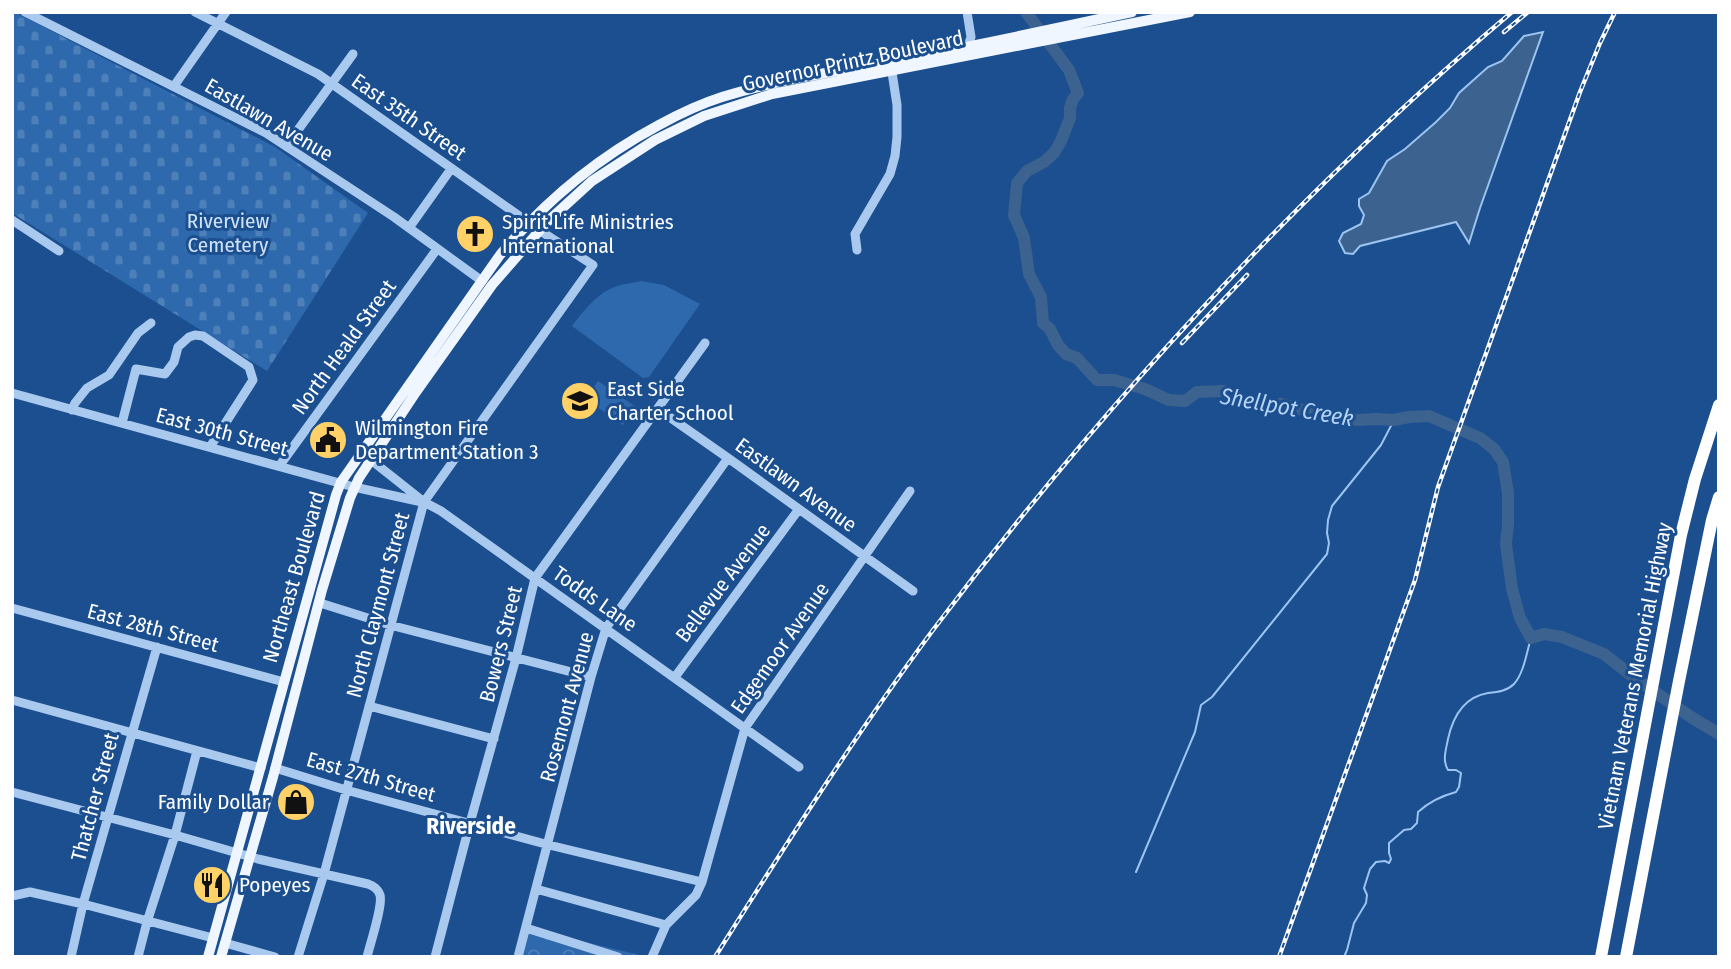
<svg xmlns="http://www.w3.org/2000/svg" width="1731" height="969" font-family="'Fira Sans Condensed',sans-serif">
<defs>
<pattern id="cemetery-stones" width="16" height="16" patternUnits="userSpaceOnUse" patternTransform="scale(1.75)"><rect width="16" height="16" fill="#2e69ad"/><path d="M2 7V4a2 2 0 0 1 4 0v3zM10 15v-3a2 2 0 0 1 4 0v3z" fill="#4d80b9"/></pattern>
<pattern id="park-crowns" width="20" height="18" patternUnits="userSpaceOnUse" patternTransform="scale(1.75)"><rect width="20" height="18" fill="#2e69ad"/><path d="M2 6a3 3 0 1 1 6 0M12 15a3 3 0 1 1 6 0" fill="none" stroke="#4d80b9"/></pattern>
</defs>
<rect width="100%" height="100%" fill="#1b4f8f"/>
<path fill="#2e69ad" d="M 641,281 L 664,285 L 700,304 L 649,377 L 643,378 L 572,326 C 584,310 599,291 618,286 C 626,283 633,283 641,281 Z
M 598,381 L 636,407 L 623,425 L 586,399 Z"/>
<path fill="url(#cemetery-stones)" d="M 12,12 L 15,12 L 275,147 L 368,213 L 267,371 L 12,213 Z"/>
<path fill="url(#park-crowns)" d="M 526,928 L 648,957 L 518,957 Z"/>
<path fill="#3c6290" stroke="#9cc4f0" stroke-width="2" d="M 1543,32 L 1480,208 L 1469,243 L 1456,222 L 1360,246 L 1353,254 L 1345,253 L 1339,241 L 1343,233 L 1361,224 L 1364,215 L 1359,206 L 1359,199 L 1369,193 L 1387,161 L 1405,149 L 1436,122 L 1450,108 L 1459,93 L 1488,67 L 1502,61 L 1524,36 Z"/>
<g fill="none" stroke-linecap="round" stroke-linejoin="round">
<path stroke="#9cc4f0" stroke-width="2" d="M 1136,872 L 1195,732 L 1201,705 L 1212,697 L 1327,554 L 1329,543 L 1327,533 L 1328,520 L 1332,506 L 1381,445 L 1394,420
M 1344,957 L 1347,950 L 1354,923 L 1366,903 L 1367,895 L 1364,888 L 1370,869 L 1376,862 L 1385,861 L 1389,863 L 1391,859 L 1389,853 L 1389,843 L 1404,830 L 1411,829 L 1417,823 L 1418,812 C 1429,802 1441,796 1456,792 L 1459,787 L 1461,773 L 1456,770 L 1448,770 C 1442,760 1446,750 1448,739 C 1453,716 1464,697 1488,693 C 1498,692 1507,691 1514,684 C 1524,673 1527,651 1531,638"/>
<path stroke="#3c6290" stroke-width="12" d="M 1026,12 L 1069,70 L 1078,93 L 1073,99 L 1070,108 L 1070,118 L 1061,141 L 1054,153 L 1044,162 L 1027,171 L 1017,183 L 1014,215 L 1024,238 L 1029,274 L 1041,297 L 1043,323 L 1050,329 L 1058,345 L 1066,354 L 1077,358 L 1097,380 L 1114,380 L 1145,389 L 1169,400 L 1185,401 L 1197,392 L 1224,391 L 1242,400 L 1263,404 L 1282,404 L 1303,410 L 1358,420 L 1376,419 L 1394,420 L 1409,417 L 1429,416 L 1480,438 L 1494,449 L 1503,462 L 1508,493 L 1508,524 L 1506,544 L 1512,589 L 1520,618 L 1531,638 L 1544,634 L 1562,637 L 1604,654 L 1636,679 L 1691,717 L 1719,734"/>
<path stroke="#a9c9ee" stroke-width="9" d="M 25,12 L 266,133 L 394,217 L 482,281
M 195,12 L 318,74 L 539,230 L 593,265 L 424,502 L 324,874 L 298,957
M 967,12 L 971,37 L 968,46
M 174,86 L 226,12
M 287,145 L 353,54
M 12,220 L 59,251
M 409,228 L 451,169
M 857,250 L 855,234 L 890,174 L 895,156 L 897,137 L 897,105 L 891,66
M 12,393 L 354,487 L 422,502
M 658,409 L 728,458 L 913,591
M 72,410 L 75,403 L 87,388 L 109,375 L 138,333 L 151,323
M 122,423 L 136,369 L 165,374 L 174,362 L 178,347 L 189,337 L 195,335 L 203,336 L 249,367 L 253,380 L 210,447
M 371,460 L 424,502 L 441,511 L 799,767
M 280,465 L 437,249
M 320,603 L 390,625 L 591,677
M 12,608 L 284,682
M 675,677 L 799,509
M 12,700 L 261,768
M 369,706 L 494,739
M 275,768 L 346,790 L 549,845 L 702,882
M 12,792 L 175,835 L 258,859 L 368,884 C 374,886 378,889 380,895 C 383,906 370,944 367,957
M 536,889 L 666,925
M 12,896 L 30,892 L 83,904 L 213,938
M 526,928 L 618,957
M 225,943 L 275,957
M 71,957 L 83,904 L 157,647
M 138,957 L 147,922 L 175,835 L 197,751
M 435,957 L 470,823 L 516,658 L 535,578 L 705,343
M 518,957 L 591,677 L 606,628 L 728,458
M 652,957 L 666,925 L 696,895 L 702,882 L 745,728 L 910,491"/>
<path stroke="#f0f6ff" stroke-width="10" d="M 208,957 L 336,495 L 341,482 L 500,255 C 545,201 597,158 659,125 C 679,114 700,104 722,97 C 783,78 847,70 909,58 C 984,44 1058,28 1132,12
M 221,957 L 273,777 L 322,590 L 350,498 L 359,478 L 416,392 L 492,285 L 547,222 L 592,181 L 655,140 L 704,116 L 772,94 L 1190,12"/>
<path stroke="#fff" stroke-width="12" d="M 1601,957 L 1681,535 L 1695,479 L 1719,405
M 1626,957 L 1679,681 L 1712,520 L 1719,497"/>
<defs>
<path id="rail" d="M 1504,32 L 1528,12
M 1182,343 L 1247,275
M 715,957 C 785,846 855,735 933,630 C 1104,404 1295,195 1512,12
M 1279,957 L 1415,580 L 1438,487 L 1580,92 L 1600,43 L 1615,12"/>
</defs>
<use href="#rail" stroke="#fff" stroke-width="4.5"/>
<use href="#rail" stroke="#1b4f8f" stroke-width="2" stroke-dasharray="5" stroke-linecap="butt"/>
</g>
<defs>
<symbol id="church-disc" viewBox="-11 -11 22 22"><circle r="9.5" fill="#ffd166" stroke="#1b4f8f"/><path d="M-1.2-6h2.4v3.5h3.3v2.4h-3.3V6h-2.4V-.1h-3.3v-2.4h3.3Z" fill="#111"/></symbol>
<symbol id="school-disc" viewBox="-11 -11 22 22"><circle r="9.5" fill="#ffd166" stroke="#1b4f8f"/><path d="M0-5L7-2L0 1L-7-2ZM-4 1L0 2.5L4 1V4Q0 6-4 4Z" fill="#111"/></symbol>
<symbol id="civic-disc" viewBox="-11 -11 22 22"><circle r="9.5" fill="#ffd166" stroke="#1b4f8f"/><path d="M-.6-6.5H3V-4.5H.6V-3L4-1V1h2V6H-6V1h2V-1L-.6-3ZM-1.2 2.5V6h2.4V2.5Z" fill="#111"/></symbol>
<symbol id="shop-disc" viewBox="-11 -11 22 22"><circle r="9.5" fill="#ffd166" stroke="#1b4f8f"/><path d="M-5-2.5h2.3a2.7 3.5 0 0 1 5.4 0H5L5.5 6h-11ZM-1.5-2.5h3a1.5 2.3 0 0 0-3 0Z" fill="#111"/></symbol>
<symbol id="restaurant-disc" viewBox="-11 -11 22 22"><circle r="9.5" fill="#ffd166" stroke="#1b4f8f"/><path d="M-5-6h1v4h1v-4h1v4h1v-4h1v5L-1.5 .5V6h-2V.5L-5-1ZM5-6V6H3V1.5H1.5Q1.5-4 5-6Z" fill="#111"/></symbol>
</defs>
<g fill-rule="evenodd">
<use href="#church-disc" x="453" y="212" width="44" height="44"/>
<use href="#school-disc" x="558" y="379" width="44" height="44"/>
<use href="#civic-disc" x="306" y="418" width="44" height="44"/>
<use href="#shop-disc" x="274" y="780" width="44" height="44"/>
<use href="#restaurant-disc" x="190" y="863" width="44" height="44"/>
</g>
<g text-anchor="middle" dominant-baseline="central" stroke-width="6" stroke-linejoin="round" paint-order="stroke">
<g font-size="21" fill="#fff" stroke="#1b4f8f">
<text transform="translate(853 61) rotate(-12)">Governor Printz Boulevard</text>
<text transform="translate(409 117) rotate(35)">East 35th Street</text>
<text transform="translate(269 120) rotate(30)">Eastlawn Avenue</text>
<text transform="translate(344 347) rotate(-54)">North Heald Street</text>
<text transform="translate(222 432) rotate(15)">East 30th Street</text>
<text transform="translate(796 485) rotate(36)">Eastlawn Avenue</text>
<text transform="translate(294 577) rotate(-74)">Northeast Boulevard</text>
<text transform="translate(723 583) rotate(-53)">Bellevue Avenue</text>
<text transform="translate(595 599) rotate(35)">Todds Lane</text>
<text transform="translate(378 605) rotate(-75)">North Claymont Street</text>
<text transform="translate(153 628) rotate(15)">East 28th Street</text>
<text transform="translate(501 644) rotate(-76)">Bowers Street</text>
<text transform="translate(780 648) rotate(-55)">Edgemoor Avenue</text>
<text transform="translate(1635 676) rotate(-79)">Vietnam Veterans Memorial Highway</text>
<text transform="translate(567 707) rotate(-75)">Rosemont Avenue</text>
<text transform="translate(371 777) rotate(16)">East 27th Street</text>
<text transform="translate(95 797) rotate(-75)">Thatcher Street</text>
</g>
<g font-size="21" fill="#cfe3fa" stroke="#1b4f8f">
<text x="228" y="221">Riverview<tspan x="228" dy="24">Cemetery</tspan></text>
</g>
<g font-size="21" fill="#fff" stroke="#1b4f8f" text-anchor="start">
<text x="502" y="222">Spirit Life Ministries<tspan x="502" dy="24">International</tspan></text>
<text x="607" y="389">East Side<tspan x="607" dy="24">Charter School</tspan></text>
<text x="355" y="428">Wilmington Fire<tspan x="355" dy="24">Department Station 3</tspan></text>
<text x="269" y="802" text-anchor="end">Family Dollar</text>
<text x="239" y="885">Popeyes</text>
</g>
<g font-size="23" font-style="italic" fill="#b5d3f5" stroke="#1b4f8f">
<text transform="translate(1287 407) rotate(10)">Shellpot Creek</text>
</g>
<g font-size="23" font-weight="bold" fill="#fff" stroke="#1b4f8f">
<text x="471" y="826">Riverside</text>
</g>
</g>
<rect width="1731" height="969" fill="none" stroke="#ffffff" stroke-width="28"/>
</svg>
